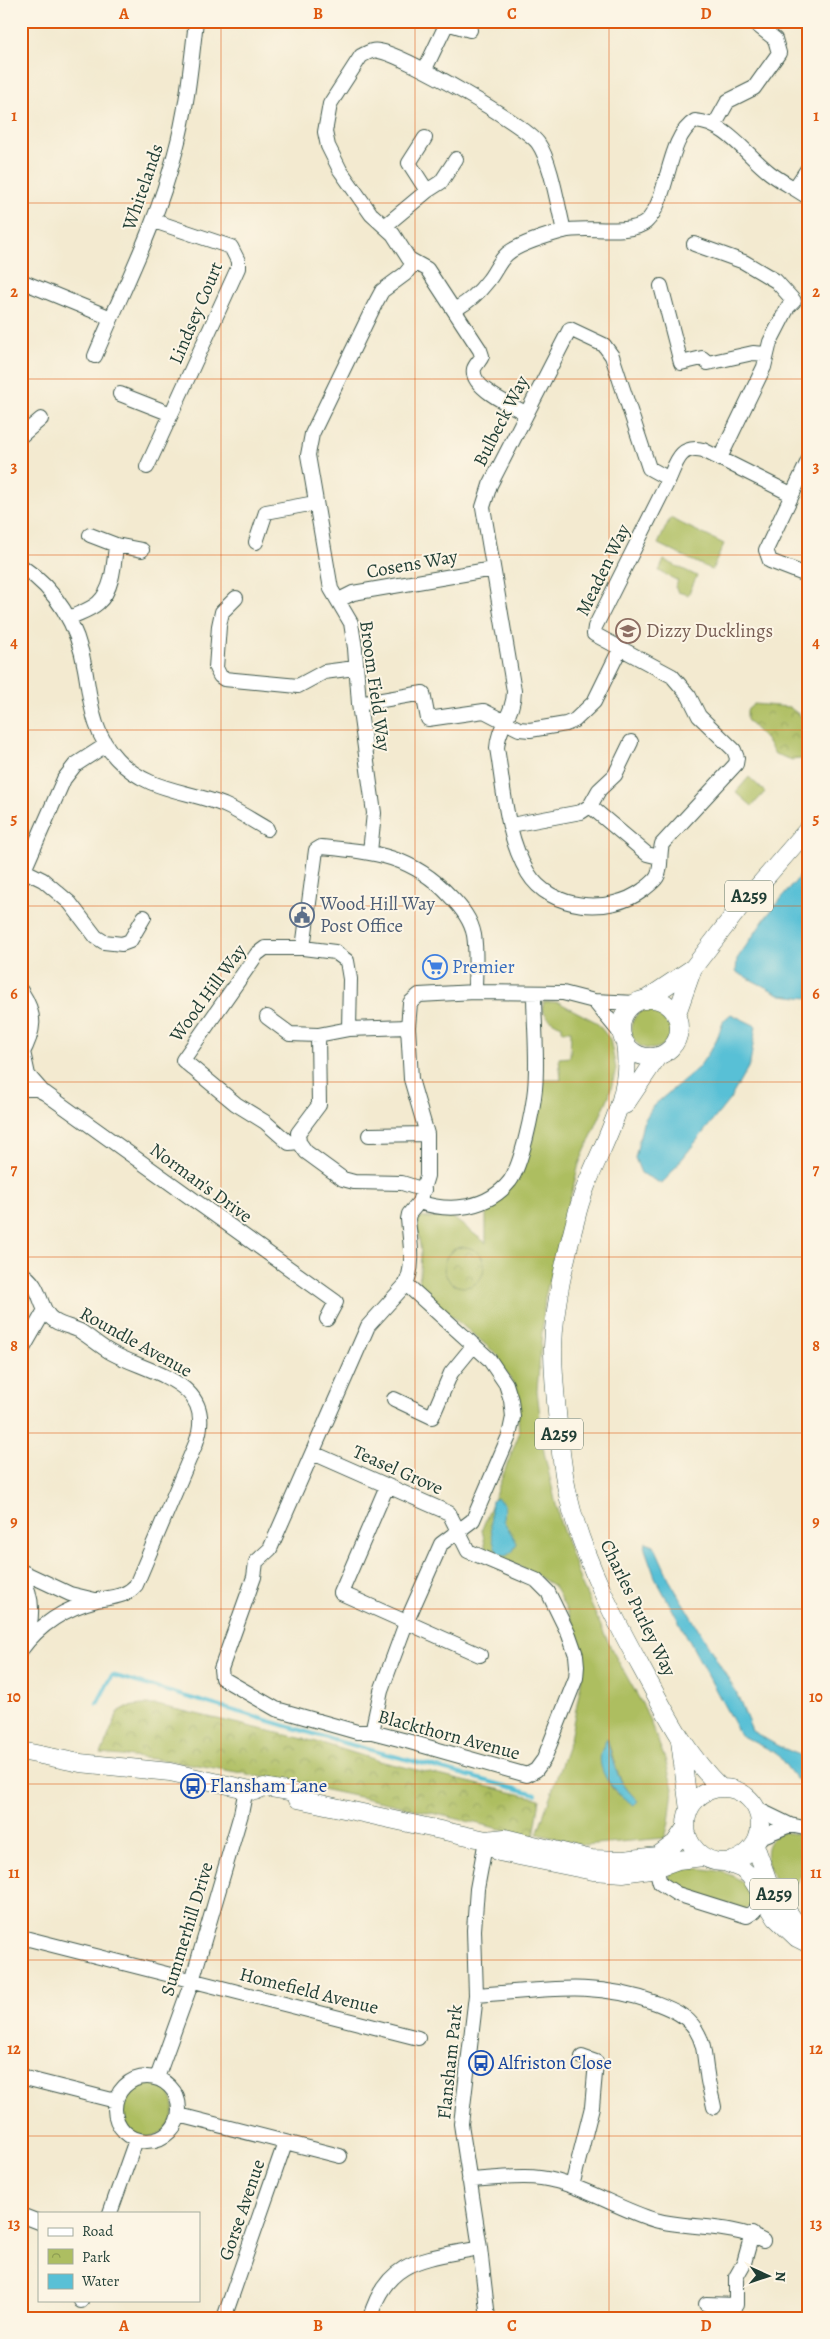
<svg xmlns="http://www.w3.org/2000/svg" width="830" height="2339" font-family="Alegreya,serif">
<defs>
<pattern id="park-crowns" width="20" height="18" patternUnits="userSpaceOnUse" patternTransform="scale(1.25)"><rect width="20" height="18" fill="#adbe61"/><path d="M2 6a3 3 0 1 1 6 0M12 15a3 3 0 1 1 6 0" fill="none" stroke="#8c9c51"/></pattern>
</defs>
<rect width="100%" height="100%" fill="#fcf5e5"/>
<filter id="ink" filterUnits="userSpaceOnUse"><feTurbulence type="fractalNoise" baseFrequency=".02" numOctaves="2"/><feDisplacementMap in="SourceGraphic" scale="10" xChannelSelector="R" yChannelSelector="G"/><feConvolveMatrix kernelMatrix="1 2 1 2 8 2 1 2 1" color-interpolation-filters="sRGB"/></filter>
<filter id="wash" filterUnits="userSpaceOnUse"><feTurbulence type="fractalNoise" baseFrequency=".0096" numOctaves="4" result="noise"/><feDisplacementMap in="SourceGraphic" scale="20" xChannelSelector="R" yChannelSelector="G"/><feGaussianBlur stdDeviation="1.12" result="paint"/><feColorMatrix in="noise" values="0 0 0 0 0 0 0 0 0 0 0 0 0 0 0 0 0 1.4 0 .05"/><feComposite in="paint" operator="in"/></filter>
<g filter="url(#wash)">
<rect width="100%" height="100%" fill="#f3ead0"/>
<path fill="#adbe61" stroke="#667e4a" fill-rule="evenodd" d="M 670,518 L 724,544 L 712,570 L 658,544 Z
M 664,560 L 697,576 L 688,595 L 678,592 L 675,587 L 678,581 L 659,571 Z
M 749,777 L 765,792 L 752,806 L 736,792 Z
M 544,1002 L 558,1002 L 596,1022 L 610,1039 L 616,1069 L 609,1096 L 579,1164 L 545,1297 L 537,1390 L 544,1452 L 560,1522 L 581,1583 L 612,1650 L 645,1709 L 665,1759 L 673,1789 L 669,1823 L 665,1838 L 584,1845 L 537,1834 L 570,1739 L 581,1683 L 582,1652 L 572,1621 L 554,1586 L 535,1574 L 486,1550 L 482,1529 L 519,1434 L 517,1396 L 510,1377 L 498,1362 L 499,1356 L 419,1289 L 421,1253 L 416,1218 L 452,1217 L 486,1243 L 486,1213 L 532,1142 L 543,1080 L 561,1080 L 559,1058 L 570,1057 L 571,1031 L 562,1031 L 562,1026 C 553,1023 547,1018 542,1009 ZM 457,1248 C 463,1248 472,1248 476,1251 C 495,1262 478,1293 454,1285 L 444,1262 L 451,1251 ZM 607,1739 C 617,1767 615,1779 638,1801 C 600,1796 606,1768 607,1739 Z
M631 1029a20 20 0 1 1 40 0a20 20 0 1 1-40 0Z
M 783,1832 L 809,1836 L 809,1865 L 785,1897 C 773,1878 751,1844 783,1832 Z
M 688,1868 C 713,1869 735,1871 752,1891 L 750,1905 L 745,1910 L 683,1891 L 669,1883 L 670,1873 L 675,1869 Z
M118 2109a28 28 0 1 1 56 0a28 28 0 1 1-56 0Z"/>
<path fill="url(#park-crowns)" stroke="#667e4a" d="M 754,704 L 789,707 L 809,722 L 809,758 L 792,760 L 775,754 L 766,740 L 747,720 L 747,710 Z
M444 1267a20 20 0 1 1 40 0a20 20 0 1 1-40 0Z
M 142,1705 L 157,1705 L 325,1744 L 379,1761 L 540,1799 L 534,1837 C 421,1810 307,1784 192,1764 C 162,1759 131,1757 101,1754 L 118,1712 L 127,1707 Z"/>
<path fill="#59c0d6" stroke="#3c7e85" d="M 809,865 L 809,998 L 808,998 L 781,995 L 736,972 L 737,959 L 766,917 Z
M 731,1014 L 756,1026 L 750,1064 L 730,1099 L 662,1184 L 641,1173 L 635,1158 L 643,1123 L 653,1106 L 699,1067 L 715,1043 L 724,1020 Z
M 497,1498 L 504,1504 L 503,1520 L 517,1543 L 513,1551 L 506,1556 L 497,1552 C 491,1541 489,1514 492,1501 Z
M 646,1542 L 654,1545 L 671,1583 L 736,1692 L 752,1731 L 778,1746 L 809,1759 L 809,1784 L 796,1779 L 777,1754 L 740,1735 L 655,1577 L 645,1549 Z
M 607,1738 C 614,1767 616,1780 638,1801 L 634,1805 C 618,1796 596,1774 601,1753 C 602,1748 605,1743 607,1738 Z"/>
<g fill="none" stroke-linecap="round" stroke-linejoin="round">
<path stroke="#59c0d6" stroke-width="4" d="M 97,1704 L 112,1675 L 341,1742 L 536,1794"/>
</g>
</g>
<g filter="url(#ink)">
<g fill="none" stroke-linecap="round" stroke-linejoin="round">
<defs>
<path id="minor" d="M 447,23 L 470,30
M 425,69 L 448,21
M 714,126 L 728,101 L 754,88 L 779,53 L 775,39 L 752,21
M 425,138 L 409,163 L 427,191
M 795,188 L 809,167
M 385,226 L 427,191 L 441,182 L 456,159
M 694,244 L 744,262 L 776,281 L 794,301 L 788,307 L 770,342 L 764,367 L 720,458
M 21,281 L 111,318
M 661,286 L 681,363 L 702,358 L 708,363 L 753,353 L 766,354
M 456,309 C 468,302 478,294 487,282 C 495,273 498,262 507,254 C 517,245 549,235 563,231 C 584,225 630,236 646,222 C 670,199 666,138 695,121 C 727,123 746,155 770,173 C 782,182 796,189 809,198
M 95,356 C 123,289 157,224 175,153 C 187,110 191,65 196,21
M 120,394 L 171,414
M 526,413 C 514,407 470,388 474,369 C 475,365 480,361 482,356 L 480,350 L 427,269 L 409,259 L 393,234 L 371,214 L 340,170 L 328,146 L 325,132 L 330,104 L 361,56 C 367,53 372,49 379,51 C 404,55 524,124 538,143 C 551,161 558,207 564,231
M 21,436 L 41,419
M 809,459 L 766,550 L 770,561 L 809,576
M 147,467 L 238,268 L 238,261 L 231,247 L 154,221
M 669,479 L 649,468 L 612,356 L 604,345 L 570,329 L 490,485 L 483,507 L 514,691 C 514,714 498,726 497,748 C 504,789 506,837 528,873 C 550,910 610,915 643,890 C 648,886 654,882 657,877 C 662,869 659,855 662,844 L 736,764 L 737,758 L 734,750 L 699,716 L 689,696 L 672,676 L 594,634 L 595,627 L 669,479 C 677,461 680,445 703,450 L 791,494
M 90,535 L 116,545 L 142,550
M 256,542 L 266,512 L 315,503
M 21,566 C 58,591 78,626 85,669 C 91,702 92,733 117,759 C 147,791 186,790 224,805 C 238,811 253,821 267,829
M 236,598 L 222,612 L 219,626 L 216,668 L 220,676 L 224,679 L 298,686 L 324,672 L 355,668
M 339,600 L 353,593 L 493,569
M 70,618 C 79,613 90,610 98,603 C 113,590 114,564 116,545
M 359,704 L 423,693 L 428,719 L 484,711 L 519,729 L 530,730 L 566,724 L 575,720 L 594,702 L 620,649
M 590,806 L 599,790 L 615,775 L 631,742
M 511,825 L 581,812 L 590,806 L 647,854 L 659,857
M 370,852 L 374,813 L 359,704 L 355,648 L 351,623 L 331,589 L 308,455 L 312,434 L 374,306 L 382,291 L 405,274 L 414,263
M 25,871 L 43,880 L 70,903 L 96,937 L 104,942 L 122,944 L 130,941 L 144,917
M 21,877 L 64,779 L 75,765 L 106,745
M 303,948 L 335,952 L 347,961 L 350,979 L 349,1029 L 408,1027
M 21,991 C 37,1015 35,1031 21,1056
M 594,1001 L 621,1034
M 267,1017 L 290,1034 L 318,1035
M 349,1029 L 318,1035 L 319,1105 L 298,1133 L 299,1142 L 306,1152 L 343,1179 L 354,1182 L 402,1183 L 424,1190
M 23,1052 L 28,1075 L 42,1091
M 21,1089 L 37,1089 L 45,1093 L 336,1302 L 327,1319
M 369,1135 L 427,1134
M 299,1142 L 289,1143 L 265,1122 L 236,1104 L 183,1060 L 257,954 L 265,948 L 303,948 L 316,850 L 321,847 C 373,852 412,855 450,896 C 461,907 471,919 474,935 C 477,953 475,974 475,992
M 419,1202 C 450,1213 488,1209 510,1181 C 522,1164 533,1110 535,1089 C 538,1058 534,1025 534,993
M 21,1273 C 44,1286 37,1310 55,1321 C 63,1326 72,1327 80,1331 C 91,1338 101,1347 112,1353 C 151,1374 218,1382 196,1443 L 136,1585 C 126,1597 112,1597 97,1600 C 65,1608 40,1624 21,1650
M 21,1352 L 45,1310
M 394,1399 L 432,1417 L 451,1373 L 474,1345
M 313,1453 L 449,1513 L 468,1551 L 536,1580 L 548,1592 L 569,1635 L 576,1655 L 577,1666 L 576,1678 L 544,1759 L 536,1770 L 527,1775 L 403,1740 L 372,1732 L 357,1732 L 276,1709 L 222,1678 L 221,1669 L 254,1577 L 256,1562 L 270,1549 L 368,1326 L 406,1284 C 415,1263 410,1242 408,1219 L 409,1214 L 419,1202 L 427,1176 L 427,1134 L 411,1079 L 408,1027 L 410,1003 L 419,995 L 475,992 L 563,993 L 594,1001 L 636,1003
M 387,1486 L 341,1593 L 480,1655
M 21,1571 L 70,1594 L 95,1600
M 21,1576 C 34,1596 33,1620 25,1642
M 372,1732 L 381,1691 L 406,1623 L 441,1544 L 473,1520 L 509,1436 L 513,1417 L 511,1400 L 506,1384 L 489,1359 L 406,1284
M 757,1809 L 790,1825 L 809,1829
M 758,1838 L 790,1825
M 486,1840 L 477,1889 L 474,1930 L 476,1995 L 461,2124 L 480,2248 L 488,2318
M 656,1868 L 660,1883 L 677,1894 L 747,1916 L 755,1911 L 762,1898
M 21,1937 L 418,2038
M 476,1995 C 541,1991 592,1979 656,2003 C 671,2009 687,2015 696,2030 C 705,2044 704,2058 707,2074 C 708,2085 712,2096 714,2107
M 21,2077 L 116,2101
M115 2109a32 32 0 1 1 64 0a32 32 0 1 1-64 0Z
M 157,2078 L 192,1981 L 241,1814 L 246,1789
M 179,2115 L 340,2156
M 469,2180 C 497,2179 529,2173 556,2181 C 591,2190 621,2210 655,2220 C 689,2229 733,2224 763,2241
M 572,2186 L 592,2107 L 596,2062 L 582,2057
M 110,2213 L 136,2140
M 21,2215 L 39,2222
M 81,2301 L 81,2300
M 706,2304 L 736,2305 L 736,2277 L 744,2263 L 752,2234
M 224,2318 L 285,2143
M 370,2318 C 387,2257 427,2259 480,2248"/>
<path id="major" d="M621 1028a29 29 0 1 1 58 0a29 29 0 1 1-58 0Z
M 645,1000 L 693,968
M 676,1016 L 693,968 L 740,907 L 809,828
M 625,1043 C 635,1108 590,1157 576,1218 C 565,1260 554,1304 553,1348 C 553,1376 556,1404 559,1432 C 561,1458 565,1486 572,1511 C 588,1567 614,1618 642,1669 C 665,1711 685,1754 721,1788
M 625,1105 L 658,1056
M 680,1741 L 689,1810
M 21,1751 L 80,1763 L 170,1772 L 255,1791 L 264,1787 L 293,1792 L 298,1799 L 486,1840 L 505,1838 L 591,1859 L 624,1860 L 657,1856 L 675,1843 L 686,1827
M686 1825a37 37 0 1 1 74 0a37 37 0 1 1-74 0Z
M 486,1840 L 499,1852 L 593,1871 L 623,1873 L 656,1868 L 678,1860 L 703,1857
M 755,1845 L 770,1887 L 796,1923
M 727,1863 L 742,1869 L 750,1876 L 776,1918 L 797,1938 L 809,1944"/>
</defs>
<use href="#minor" stroke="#3f574b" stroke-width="16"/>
<use href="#major" stroke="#3f574b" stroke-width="19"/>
<use href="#minor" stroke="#fff" stroke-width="14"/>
<use href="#major" stroke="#fff" stroke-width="18"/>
</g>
</g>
<path fill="none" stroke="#de580e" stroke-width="1" stroke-opacity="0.55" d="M 221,21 L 221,2318M 415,21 L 415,2318M 609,21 L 609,2318M 21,203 L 809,203M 21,379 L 809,379M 21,555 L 809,555M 21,730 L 809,730M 21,906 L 809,906M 21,1082 L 809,1082M 21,1257 L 809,1257M 21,1433 L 809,1433M 21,1609 L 809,1609M 21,1784 L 809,1784M 21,1960 L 809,1960M 21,2136 L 809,2136"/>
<defs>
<symbol id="school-ring" viewBox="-11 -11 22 22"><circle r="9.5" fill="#fcf5e5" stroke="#8d6e63" stroke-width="1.5"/><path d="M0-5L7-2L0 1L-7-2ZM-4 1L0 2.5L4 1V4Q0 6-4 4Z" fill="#8d6e63"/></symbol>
<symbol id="civic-ring" viewBox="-11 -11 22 22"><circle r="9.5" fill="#fcf5e5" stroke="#5c6f8a" stroke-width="1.5"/><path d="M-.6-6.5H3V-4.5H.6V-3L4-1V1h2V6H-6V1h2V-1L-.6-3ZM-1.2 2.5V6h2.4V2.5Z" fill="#5c6f8a"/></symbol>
<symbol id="supermarket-ring" viewBox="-11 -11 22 22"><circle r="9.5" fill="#fcf5e5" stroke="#3f7fe0" stroke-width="1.5"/><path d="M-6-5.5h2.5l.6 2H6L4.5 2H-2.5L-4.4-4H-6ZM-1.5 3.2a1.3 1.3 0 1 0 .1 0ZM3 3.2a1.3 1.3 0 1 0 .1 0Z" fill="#3f7fe0"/></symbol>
<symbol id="bus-ring" viewBox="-11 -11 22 22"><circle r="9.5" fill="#fcf5e5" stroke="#1a4fb4" stroke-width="1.5"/><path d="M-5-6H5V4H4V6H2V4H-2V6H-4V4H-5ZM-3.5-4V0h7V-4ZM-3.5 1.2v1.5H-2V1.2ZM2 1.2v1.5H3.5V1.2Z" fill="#1a4fb4"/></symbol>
</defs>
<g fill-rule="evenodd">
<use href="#school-ring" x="614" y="617" width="28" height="28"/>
<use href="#civic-ring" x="288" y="901" width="28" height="28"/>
<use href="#supermarket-ring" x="421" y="953" width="28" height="28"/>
<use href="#bus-ring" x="179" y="1772" width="28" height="28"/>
<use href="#bus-ring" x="467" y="2049" width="28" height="28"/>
</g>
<g text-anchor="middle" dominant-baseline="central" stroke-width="4" stroke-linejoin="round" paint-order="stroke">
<g fill="#fcf5e5" stroke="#617469" stroke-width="1">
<rect x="725" y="880.5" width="48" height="31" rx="4"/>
<rect x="535" y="1418.5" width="48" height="31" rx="4"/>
<rect x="750" y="1878.5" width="48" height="31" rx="4"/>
</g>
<g font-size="18" font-weight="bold" fill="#1f3d34">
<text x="749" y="896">A259</text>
<text x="559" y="1434">A259</text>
<text x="774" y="1894">A259</text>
</g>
<g font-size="19" fill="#1f3d34" stroke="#fcf5e5">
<text transform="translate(143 187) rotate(-71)">Whitelands</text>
<text transform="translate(196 313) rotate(-67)">Lindsey Court</text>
<text transform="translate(501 421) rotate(-63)">Bulbeck Way</text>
<text transform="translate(412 564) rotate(-10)">Cosens Way</text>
<text transform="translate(603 570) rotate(-64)">Meaden Way</text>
<text transform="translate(375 686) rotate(82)">Broom Field Way</text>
<text transform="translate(208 993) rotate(-54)">Wood Hill Way</text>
<text transform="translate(201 1183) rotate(36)">Norman's Drive</text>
<text transform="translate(136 1342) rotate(29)">Roundle Avenue</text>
<text transform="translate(398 1470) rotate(24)">Teasel Grove</text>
<text transform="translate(638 1608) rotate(64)">Charles Purley Way</text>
<text transform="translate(449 1735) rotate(15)">Blackthorn Avenue</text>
<text transform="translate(187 1929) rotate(-73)">Summerhill Drive</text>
<text transform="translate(309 1991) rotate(14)">Homefield Avenue</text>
<text transform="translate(450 2062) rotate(-84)">Flansham Park</text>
<text transform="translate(242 2210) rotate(-71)">Gorse Avenue</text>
</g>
<g font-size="19" fill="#785e54" stroke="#fcf5e5" text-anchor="start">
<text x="646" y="631">Dizzy Ducklings</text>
</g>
<g font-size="19" fill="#4e5e75" stroke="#fcf5e5" text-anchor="start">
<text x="320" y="904">Wood Hill Way<tspan x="320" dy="22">Post Office</tspan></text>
</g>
<g font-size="19" fill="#366cbe" stroke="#fcf5e5" text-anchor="start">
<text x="452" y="967">Premier</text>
</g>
<g font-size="19" fill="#164399" stroke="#fcf5e5" text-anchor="start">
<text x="210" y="1786">Flansham Lane</text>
<text x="498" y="2063">Alfriston Close</text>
</g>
</g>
<rect width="830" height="2339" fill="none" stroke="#fcf5e5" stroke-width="55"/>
<rect x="38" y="2212" width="162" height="90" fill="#fcf5e5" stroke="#a4ab9e"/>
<rect x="48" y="2228" width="25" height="8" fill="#ffffff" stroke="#a4ab9e"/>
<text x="82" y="2236" font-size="15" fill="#1f3d34">Road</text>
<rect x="48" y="2249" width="25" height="15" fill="url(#park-crowns)" stroke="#a4ab9e"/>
<text x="82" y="2262" font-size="15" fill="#1f3d34">Park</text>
<rect x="48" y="2274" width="25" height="15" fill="#59c0d6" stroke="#a4ab9e"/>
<text x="82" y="2286" font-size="15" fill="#1f3d34">Water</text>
<g transform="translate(768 2276) rotate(93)" stroke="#fcf5e5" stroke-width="4" paint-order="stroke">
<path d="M0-4L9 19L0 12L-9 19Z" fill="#1f3d34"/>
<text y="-8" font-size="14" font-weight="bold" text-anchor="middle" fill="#1f3d34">N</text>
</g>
<rect x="28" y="28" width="774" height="2284" fill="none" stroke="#de580e" stroke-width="2"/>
<g font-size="16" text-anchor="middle" font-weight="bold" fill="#de580e">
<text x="124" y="19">A</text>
<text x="318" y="19">B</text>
<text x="512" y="19">C</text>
<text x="706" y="19">D</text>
<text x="14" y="121">1</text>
<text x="816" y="121">1</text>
<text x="14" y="297">2</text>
<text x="816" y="297">2</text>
<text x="14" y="472">3</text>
<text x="816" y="472">3</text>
<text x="14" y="648">4</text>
<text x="816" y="648">4</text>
<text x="14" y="824">5</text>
<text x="816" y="824">5</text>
<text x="14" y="999">6</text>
<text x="816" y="999">6</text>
<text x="14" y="1175">7</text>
<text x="816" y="1175">7</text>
<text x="14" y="1351">8</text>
<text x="816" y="1351">8</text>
<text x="14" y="1527">9</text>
<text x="816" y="1527">9</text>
<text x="14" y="1702">10</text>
<text x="816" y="1702">10</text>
<text x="14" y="1878">11</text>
<text x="816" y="1878">11</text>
<text x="14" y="2054">12</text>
<text x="816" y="2054">12</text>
<text x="14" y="2229">13</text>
<text x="816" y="2229">13</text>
<text x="124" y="2331">A</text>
<text x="318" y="2331">B</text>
<text x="512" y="2331">C</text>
<text x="706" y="2331">D</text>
</g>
</svg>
